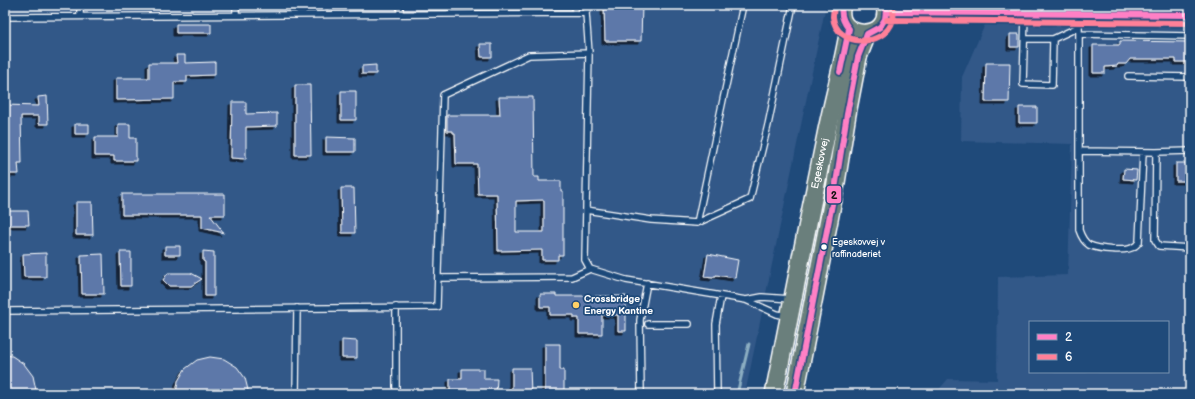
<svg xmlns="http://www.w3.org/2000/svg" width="1195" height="399" font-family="'Balsamiq Sans',sans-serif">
<defs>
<filter id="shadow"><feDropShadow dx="-3" dy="3" stdDeviation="0" flood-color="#0009"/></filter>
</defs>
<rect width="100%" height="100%" fill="#1f4a7a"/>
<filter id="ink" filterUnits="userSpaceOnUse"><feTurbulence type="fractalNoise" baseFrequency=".025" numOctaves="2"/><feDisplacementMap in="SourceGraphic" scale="8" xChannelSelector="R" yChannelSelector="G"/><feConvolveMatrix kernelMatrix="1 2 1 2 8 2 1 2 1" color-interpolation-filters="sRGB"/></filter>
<g filter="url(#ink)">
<path fill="#325888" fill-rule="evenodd" d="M 5,5 L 826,5 L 745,394 L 5,394 Z
M 984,5 L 1190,5 L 1190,394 L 935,394 L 948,379 L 997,380 L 998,277 L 1068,275 L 1072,144 L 961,141 L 962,77 L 986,22 ZM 1030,322 L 1168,322 L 1168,372 L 1030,372 Z"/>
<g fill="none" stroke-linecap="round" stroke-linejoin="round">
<path stroke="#8caec2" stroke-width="3" d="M 737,394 L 749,344"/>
</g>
<path fill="#5d78a9" stroke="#fff" fill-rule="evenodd" filter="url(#shadow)" d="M 604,5 L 642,5 L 641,41 L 605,41 Z
M 176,24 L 211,24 L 211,33 L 176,33 Z
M 1010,34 L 1019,34 L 1019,47 L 1010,47 Z
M 1120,41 L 1190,42 L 1190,62 L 1176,62 L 1176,59 L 1130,59 L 1126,64 L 1118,64 L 1117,66 L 1105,67 L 1105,73 L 1093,73 L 1093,45 L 1120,45 Z
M 480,44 L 492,44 L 492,57 L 481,57 Z
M 176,55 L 185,55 L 185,63 L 215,62 L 215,75 L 187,76 L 187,82 L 174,82 L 174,99 L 116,100 L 116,78 L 149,78 L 149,63 L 177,63 Z
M 986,63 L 1010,63 L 1009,102 L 985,102 Z
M 376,65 L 376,74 L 362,74 L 362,66 Z
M 295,85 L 310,85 L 311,155 L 295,155 Z
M 341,91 L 356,91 L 356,120 L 341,120 Z
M 47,96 L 48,124 L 39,124 L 39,116 L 21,116 L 22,163 L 18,163 L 19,174 L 5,174 L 5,105 L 39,106 L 38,97 Z
M 499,97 L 533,97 L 534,177 L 539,177 L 539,181 L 561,181 L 561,191 L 563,191 L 563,255 L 558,255 L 558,260 L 542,260 L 542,250 L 498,251 L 497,194 L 478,194 L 477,164 L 456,164 L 455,133 L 453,133 L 453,131 L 447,131 L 447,115 L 500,115 ZM 544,200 L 544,232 L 516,232 L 516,201 Z
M 232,102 L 246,102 L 246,114 L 277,113 L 277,126 L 246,127 L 246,159 L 231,158 Z
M 1019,107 L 1037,107 L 1037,123 L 1019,123 Z
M 75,124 L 89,124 L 89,134 L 75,134 Z
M 118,124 L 130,124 L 130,138 L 136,138 L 136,161 L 114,161 L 114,156 L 95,156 L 95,137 L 118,137 Z
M 326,137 L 355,138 L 355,152 L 326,152 Z
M 1176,163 L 1190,163 L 1190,181 L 1176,181 Z
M 1124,169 L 1137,170 L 1136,180 L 1123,179 Z
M 341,188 L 354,188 L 355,233 L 342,233 Z
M 122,194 L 225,194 L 225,215 L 210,215 L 224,233 L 202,228 L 202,215 L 122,215 Z
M 76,202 L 92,202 L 93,235 L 76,235 Z
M 5,211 L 28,211 L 29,225 L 5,225 Z
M 165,246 L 180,246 L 180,255 L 165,255 Z
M 203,251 L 214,252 L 214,296 L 205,296 L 205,262 L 203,261 Z
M 120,252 L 131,252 L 131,286 L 121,286 Z
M 46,253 L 46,277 L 24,277 L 23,254 Z
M 103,254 L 104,294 L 82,294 L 81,255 Z
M 708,254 L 738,260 L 735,278 L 716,275 L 716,276 L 714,276 L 713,278 L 704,277 Z
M 168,273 L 191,273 L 202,279 L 191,286 L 169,286 L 163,280 Z
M 540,294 L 556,294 L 556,296 L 626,296 L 626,331 L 618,331 L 618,315 L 602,315 L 602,334 L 579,334 L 579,318 L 574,318 L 574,315 L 550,315 L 550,307 L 540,307 Z
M 342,340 L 357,341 L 357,358 L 342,358 Z
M 545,344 L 560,344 L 560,370 L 564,370 L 564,394 L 545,394 Z
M 5,355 L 12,356 L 24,364 L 33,376 L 36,390 L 36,394 L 5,394 Z
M 210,357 L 224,359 L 237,367 L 245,378 L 249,394 L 176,394 L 178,381 L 185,369 L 197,360 Z
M 512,368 L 530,368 L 531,394 L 512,394 Z
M 462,369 L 484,369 L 484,379 L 497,379 L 496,394 L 450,394 L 450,379 L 462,379 Z"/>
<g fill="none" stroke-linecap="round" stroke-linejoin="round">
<defs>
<path id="lane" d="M 80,5 L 80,16
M 236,5 L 236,15
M 400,5 L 400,14
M 575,5 L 575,13
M 5,17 L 586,13
M 1079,27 L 1079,230 C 1081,236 1083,241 1089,245 C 1098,249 1127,253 1135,246 C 1136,246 1138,243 1139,242 L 1143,152
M 1079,34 L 1190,36
M 1025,39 L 1053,39 L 1052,85 L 1023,84 L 1025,14
M 1053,39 L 1079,27 L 1080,15
M 589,53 L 586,13 L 589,5
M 1128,76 L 1190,77
M 1079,151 L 1156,152 L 1190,151
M 1156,152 L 1155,240 L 1159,246 L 1190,248
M 586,210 L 651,220 L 697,223 L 750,199 L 768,125 L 793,5
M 697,223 L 743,5
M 438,278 L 572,277 L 590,269
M 746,300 L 762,297 L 791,299
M 5,311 L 437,307 L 443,95 L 529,55 L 589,53 L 585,260 L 590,269 L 626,280 L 746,300 L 777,314 L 787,316
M 648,324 L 689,324
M 296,394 L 297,308
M 396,394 L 396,307
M 641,394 L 640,320 L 647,283
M 717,394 L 716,324 L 721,296"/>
<path id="secondary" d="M 887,12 L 1190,15"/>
<g id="primary">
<path d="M 842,5 C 831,40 894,45 885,5"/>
<path id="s1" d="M 774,394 C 791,308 808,221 826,135 C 833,100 843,65 849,29"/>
<path d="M 795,394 L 835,189 L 847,114 L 858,57 L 867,34"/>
</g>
</defs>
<use href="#lane" stroke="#fff" stroke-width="8"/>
<use href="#secondary" stroke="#fff" stroke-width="18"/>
<use href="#primary" stroke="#fff" stroke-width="20"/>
<use href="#lane" stroke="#1f4a7a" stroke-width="5.5"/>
<use href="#secondary" stroke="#1f4a7a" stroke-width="15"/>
<use href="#primary" stroke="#6b7f7c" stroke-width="17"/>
<defs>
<path id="bus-1" d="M 887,12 L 1190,15
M 840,72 L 849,29 C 843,22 840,15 842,5
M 795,394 L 835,189 L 847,114 L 858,57 L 867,34 L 880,27 L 885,19 L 886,10 L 885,5"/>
<path id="bus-2" d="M 834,5 C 834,9 833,13 833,17 C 836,47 884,49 893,20 C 894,16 893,10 893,5
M 887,20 L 1190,23"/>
</defs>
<use href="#bus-1" stroke="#1f4a7a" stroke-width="9"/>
<use href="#bus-2" stroke="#1f4a7a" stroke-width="9"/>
<use href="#bus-1" stroke="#ff80c5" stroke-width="6"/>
<use href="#bus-2" stroke="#ff8098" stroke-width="6"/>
</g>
</g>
<circle fill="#fff" stroke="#1f4a7a" stroke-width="1.5" cx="824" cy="247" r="3.5"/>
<circle fill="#ffd166" stroke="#1f4a7a" stroke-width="1.5" cx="576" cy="305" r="4"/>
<g text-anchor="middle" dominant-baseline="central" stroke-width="3.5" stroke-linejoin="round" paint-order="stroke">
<g font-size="9" fill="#fff" stroke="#1f4a7a" text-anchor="start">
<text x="832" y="242">Egeskovvej v<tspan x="832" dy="12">raffinaderiet</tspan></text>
</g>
<g font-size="10" fill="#fff" stroke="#1f4a7a">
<text stroke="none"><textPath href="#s1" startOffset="235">Egeskovvej</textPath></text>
</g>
<g font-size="10" font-weight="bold" fill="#fff" stroke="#1f4a7a" text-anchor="start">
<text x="584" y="299">Crossbridge<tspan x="584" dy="12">Energy Kantine</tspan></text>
</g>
</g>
<rect stroke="#1f4a7a" stroke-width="1.5" x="826" y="185" width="16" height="19" rx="4" fill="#ff80c5"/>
<g font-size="11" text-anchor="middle" font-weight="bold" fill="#111">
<text x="834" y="199">2</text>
</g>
<rect width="1195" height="399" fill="none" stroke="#1f4a7a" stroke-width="20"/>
<rect x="10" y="10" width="1175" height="379" fill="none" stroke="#fff" stroke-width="1.5" filter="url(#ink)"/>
<rect x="1029" y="321" width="140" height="52" fill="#1f4a7a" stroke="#7992af"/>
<rect x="1037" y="334" width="20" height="6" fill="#ff80c5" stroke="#7992af"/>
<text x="1065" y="341" font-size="12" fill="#ffffff">2</text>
<rect x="1037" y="354" width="20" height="6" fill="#ff8098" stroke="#7992af"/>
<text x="1065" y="361" font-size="12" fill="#ffffff">6</text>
</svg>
